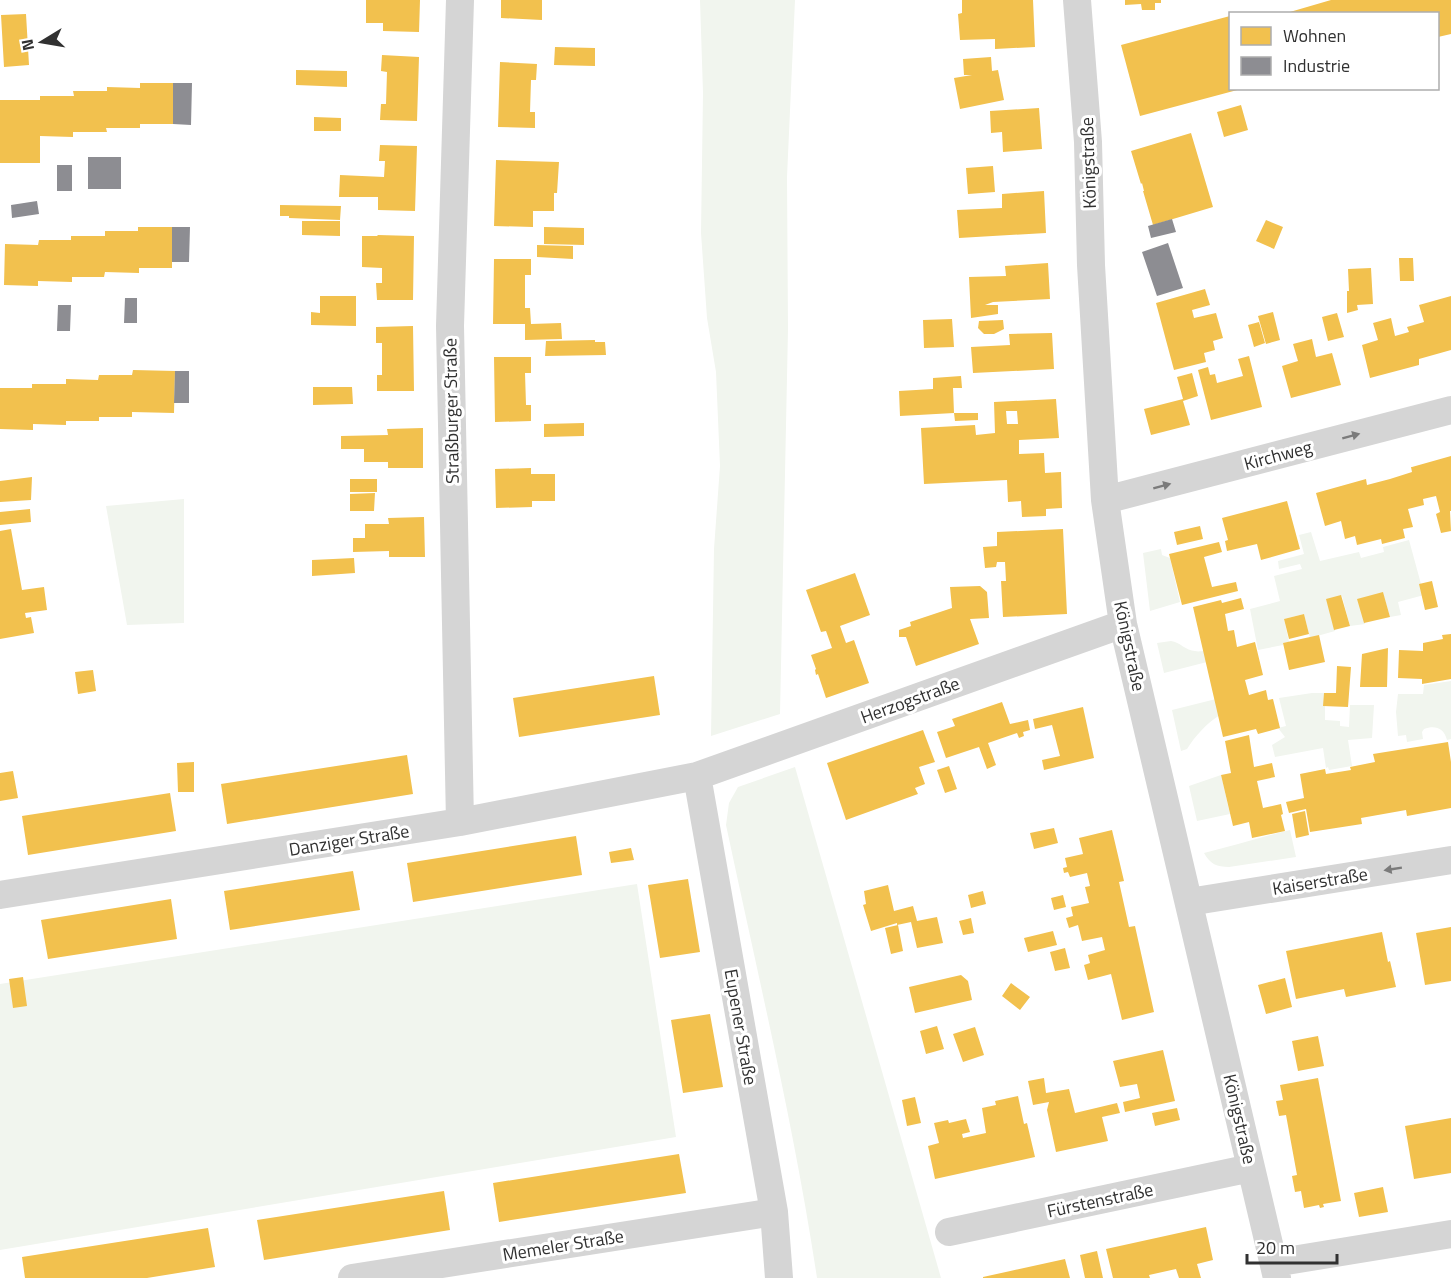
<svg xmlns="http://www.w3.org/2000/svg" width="1451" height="1278" font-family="'Titillium Web',sans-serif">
<rect width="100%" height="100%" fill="#fff"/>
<path fill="#f1f5ee" d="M 700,0 L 795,0 L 787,177 L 788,329 L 780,714 L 711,736 L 714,549 L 720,466 L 716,372 L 707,318 L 701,233 L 703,93 Z
M 184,499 L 184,623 L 127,625 L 106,506 Z
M 1311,532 L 1320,561 L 1359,552 L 1361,558 L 1384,552 L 1383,547 L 1409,540 L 1424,595 L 1398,602 L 1401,615 L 1390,617 L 1383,593 L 1359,599 L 1365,624 L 1350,626 L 1342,596 L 1328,600 L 1335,631 L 1310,638 L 1304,614 L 1284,619 L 1289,642 L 1283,643 L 1283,645 L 1258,650 L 1250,609 L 1280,601 L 1274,576 L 1302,569 L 1300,564 L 1279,569 L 1278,561 L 1304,554 L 1299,535 Z
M 1161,549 L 1162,555 L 1170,558 L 1180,602 L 1150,611 L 1143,553 Z
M 1171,641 C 1180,642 1186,651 1195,651 C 1198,652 1202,651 1205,651 L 1207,662 L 1164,673 L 1157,643 Z
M 1451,681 L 1451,739 L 1447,740 C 1444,728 1435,725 1424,729 L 1422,732 L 1423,739 L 1407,742 L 1406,735 L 1398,736 L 1396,712 L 1398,694 L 1423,694 L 1424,685 Z
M 1312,693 L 1325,693 L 1325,720 L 1340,721 L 1340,726 L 1349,727 L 1350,705 L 1374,705 L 1372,738 L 1348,740 L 1352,766 L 1329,770 L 1328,767 L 1326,768 L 1323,748 L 1275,757 L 1272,745 L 1285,737 L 1278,728 L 1286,726 L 1279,698 Z
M 1216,699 L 1220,715 C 1207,723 1195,736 1187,749 L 1181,751 L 1172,710 Z
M 795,767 L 941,1278 L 817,1278 C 794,1125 758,976 726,825 L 729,803 L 738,787 Z
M 1221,775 L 1230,814 L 1197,821 L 1189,786 Z
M 1290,830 L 1296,857 L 1229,867 C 1217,867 1210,864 1204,853 C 1233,846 1261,837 1290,830 Z
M 637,884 L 676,1137 L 0,1250 L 0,984 Z"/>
<path fill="#f2c14e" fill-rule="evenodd" d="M 366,0 L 420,0 L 419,32 L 383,31 L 383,23 L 366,23 Z
M 501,0 L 542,0 L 542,20 L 501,18 Z
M 962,0 L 1033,0 L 1035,47 L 995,49 L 995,39 L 960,40 L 958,14 L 962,13 Z
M 1125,0 L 1161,0 L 1161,3 L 1155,3 L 1155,10 L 1142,10 L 1141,4 L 1125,5 Z
M 1331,0 L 1451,0 L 1451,34 L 1438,37 L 1438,14 L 1283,14 Z
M 26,14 L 29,65 L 4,67 L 1,15 Z
M 1230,16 L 1230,88 L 1241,89 L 1140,116 L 1121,45 Z
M 555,47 L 595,48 L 595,66 L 554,65 Z
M 382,55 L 419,57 L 417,121 L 380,120 L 381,104 L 386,104 L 387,72 L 381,71 Z
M 991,57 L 992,71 L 998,70 L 1004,100 L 960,109 L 954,78 L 972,75 L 964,75 L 963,59 Z
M 500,62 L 537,64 L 536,80 L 531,80 L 530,112 L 535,112 L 535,128 L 498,127 Z
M 296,70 L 347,71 L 347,87 L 296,85 Z
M 140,83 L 173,83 L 173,124 L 140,124 L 140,128 L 106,128 L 107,132 L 73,132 L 73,137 L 40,136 L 40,163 L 0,163 L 0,100 L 40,100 L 40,96 L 74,96 L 73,91 L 107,91 L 107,87 L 140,88 Z
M 1241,105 L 1248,130 L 1224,137 L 1217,112 Z
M 1039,108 L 1042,149 L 1003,152 L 1002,132 L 991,133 L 990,111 Z
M 314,117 L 341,118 L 341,131 L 314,131 Z
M 1191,133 L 1213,207 L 1153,225 L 1143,191 L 1144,191 L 1142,183 L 1141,184 L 1131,151 Z
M 380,145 L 417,146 L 415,211 L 378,210 L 378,197 L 339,197 L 340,175 L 384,177 L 385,161 L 379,161 Z
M 496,160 L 559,162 L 557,193 L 554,193 L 554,211 L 533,211 L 533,227 L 494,226 Z
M 993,166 L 995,192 L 968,194 L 966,168 Z
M 1044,191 L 1046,233 L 959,238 L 957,210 L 1002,208 L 1002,194 Z
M 280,205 L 341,206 L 340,220 L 289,218 L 289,216 L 280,216 Z
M 1266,220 L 1283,227 L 1274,249 L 1256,241 Z
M 302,221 L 340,221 L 340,236 L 302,235 Z
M 138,227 L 172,227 L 172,268 L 139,268 L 139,273 L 105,272 L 104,277 L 72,277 L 72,282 L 38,281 L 38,286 L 4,285 L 5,244 L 38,245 L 39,240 L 71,240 L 71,236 L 105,236 L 105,231 L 138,231 Z
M 544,227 L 584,228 L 584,245 L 544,244 Z
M 378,235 L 414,236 L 413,300 L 377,300 L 376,283 L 382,283 L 382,268 L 362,267 L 362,236 L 377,236 Z
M 537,245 L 573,246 L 573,259 L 537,257 Z
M 1399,258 L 1413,258 L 1414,281 L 1400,281 Z
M 494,259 L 531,259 L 531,275 L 525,275 L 525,308 L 530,308 L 531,324 L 561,323 L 562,339 L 525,340 L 525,324 L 493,324 Z
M 1048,263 L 1050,299 L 993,302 L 985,305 L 998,305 L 998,314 L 971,318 L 969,277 L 1006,276 L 1005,266 Z
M 1371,268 L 1373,304 L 1357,305 L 1358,310 L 1347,313 L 1347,291 L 1349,291 L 1348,269 Z
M 1205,289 L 1210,305 L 1192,310 L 1194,318 L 1216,313 L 1223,338 L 1213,341 L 1215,350 L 1204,353 L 1206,362 L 1174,370 L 1156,303 Z
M 320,296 L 356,296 L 356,326 L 311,325 L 311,312 L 320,313 Z
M 1451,296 L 1451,350 L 1419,359 L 1419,365 L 1370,378 L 1362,345 L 1378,340 L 1373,323 L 1391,318 L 1395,336 L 1409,332 L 1407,327 L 1424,322 L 1419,305 Z
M 1273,312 L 1280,340 L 1266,344 L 1258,316 Z
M 1337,313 L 1344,337 L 1328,341 L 1322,317 Z
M 952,319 L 954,347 L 924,348 L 923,320 Z
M 1003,320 L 1004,329 L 994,334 L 984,334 L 978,328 L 979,321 Z
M 1259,322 L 1265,343 L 1254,347 L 1248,325 Z
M 413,326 L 414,391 L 377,391 L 377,375 L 382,375 L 382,343 L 376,343 L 376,327 Z
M 1052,333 L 1054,369 L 973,373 L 971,347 L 1010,345 L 1009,334 Z
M 1312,339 L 1316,357 L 1332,353 L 1341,385 L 1291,398 L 1282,366 L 1298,361 L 1293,344 Z
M 595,340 L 595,342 L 605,342 L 606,355 L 545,356 L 546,341 Z
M 1249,356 L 1262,407 L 1211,420 L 1198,370 L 1208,367 L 1210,375 L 1215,374 L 1217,383 L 1243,376 L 1238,359 Z
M 494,357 L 531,357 L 531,373 L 525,373 L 526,405 L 531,405 L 531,421 L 495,422 Z
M 133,370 L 175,371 L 174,413 L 132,412 L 132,417 L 99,417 L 99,421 L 66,421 L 66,425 L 33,424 L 33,430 L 0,429 L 0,388 L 32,388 L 32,384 L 66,384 L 66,379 L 98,380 L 99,375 L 132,375 Z
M 1192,373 L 1198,396 L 1183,401 L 1190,425 L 1151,435 L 1144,409 L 1183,399 L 1177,377 Z
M 961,376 L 962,388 L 953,388 L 954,413 L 978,413 L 978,420 L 955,421 L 954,413 L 900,416 L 899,391 L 933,389 L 933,378 Z
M 313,387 L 352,387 L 353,404 L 313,405 Z
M 1056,399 L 1059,438 L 1019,440 L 1019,454 L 1044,453 L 1045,473 L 1061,472 L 1062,508 L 1046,509 L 1046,516 L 1022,517 L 1021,501 L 1008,502 L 1007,480 L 924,484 L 921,428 L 975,425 L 976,435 L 995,433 L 994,402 ZM 1006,411 L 1017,411 L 1018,424 L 1007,424 Z
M 584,423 L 584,436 L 544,437 L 544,424 Z
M 423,428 L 423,468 L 388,468 L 388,462 L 364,462 L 364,449 L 341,449 L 341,436 L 388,435 L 387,429 Z
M 1451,456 L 1451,511 L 1450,511 L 1451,531 L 1441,533 L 1436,514 L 1440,512 L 1436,496 L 1423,499 L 1424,505 L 1408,509 L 1413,527 L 1403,529 L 1405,538 L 1382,544 L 1381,539 L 1357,545 L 1355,536 L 1345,539 L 1341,521 L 1325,526 L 1316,493 L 1366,479 L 1367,485 L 1390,479 L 1412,472 L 1411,467 L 1412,467 Z
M 531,468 L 531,474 L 555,474 L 555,501 L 532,501 L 532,507 L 496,508 L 495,469 Z
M 32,477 L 31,500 L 0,502 L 0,481 Z
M 350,479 L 377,479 L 377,492 L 350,492 Z
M 375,493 L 374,511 L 350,511 L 350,494 Z
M 1287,501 L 1300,549 L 1261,560 L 1257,544 L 1227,551 L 1225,541 L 1228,540 L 1222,518 Z
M 30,509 L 31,522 L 0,525 L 0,512 Z
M 424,517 L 425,557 L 389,557 L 389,551 L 353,552 L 353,538 L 365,538 L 365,524 L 389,524 L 388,518 Z
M 1200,526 L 1203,539 L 1177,545 L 1174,532 Z
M 11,529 L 22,590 L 44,587 L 47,610 L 25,613 L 26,618 L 31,617 L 34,633 L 0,639 L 0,531 Z
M 1063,529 L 1067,614 L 1003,617 L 1001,581 L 1006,581 L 1005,562 L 997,562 L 996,567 L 985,568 L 983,547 L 997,546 L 997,532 Z
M 1219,542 L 1222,552 L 1204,557 L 1212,587 L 1236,582 L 1238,591 L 1182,605 L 1169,554 Z
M 354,558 L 355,573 L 312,576 L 312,560 Z
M 855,573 L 870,615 L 840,626 L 846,643 L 854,640 L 869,683 L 826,698 L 818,674 L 816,675 L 815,670 L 816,669 L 811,655 L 832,648 L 826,631 L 821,632 L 806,590 Z
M 1432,581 L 1438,607 L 1425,610 L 1419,584 Z
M 980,586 L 987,592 L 989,618 L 970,619 L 979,644 L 916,666 L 906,637 L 899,637 L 899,630 L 911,626 L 910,622 L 952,608 L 950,587 Z
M 1383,592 L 1390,617 L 1364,623 L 1357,599 Z
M 1341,595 L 1350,626 L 1334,630 L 1326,599 Z
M 1241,598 L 1244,609 L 1225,614 L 1228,631 L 1234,630 L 1237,647 L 1255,642 L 1263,675 L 1245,680 L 1249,695 L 1266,690 L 1268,700 L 1273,699 L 1280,728 L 1258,734 L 1256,729 L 1223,737 L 1193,607 L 1221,600 L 1222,603 Z
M 1304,614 L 1309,634 L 1289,639 L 1284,619 Z
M 1451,634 L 1451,679 L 1422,684 L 1422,679 L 1398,678 L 1399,650 L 1423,651 L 1423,643 L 1443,639 L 1442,635 Z
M 1319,635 L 1325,662 L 1289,670 L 1283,643 Z
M 1388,648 L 1387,687 L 1360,687 L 1362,654 Z
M 1337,666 L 1351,667 L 1348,707 L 1323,706 L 1324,693 L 1336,693 Z
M 93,670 L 96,691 L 78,694 L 75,672 Z
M 654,676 L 660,715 L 519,737 L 513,698 Z
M 1002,702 L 1010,724 L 1028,720 L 1030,730 L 1023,732 L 1024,736 L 1019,738 L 1017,733 L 988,743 L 996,765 L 987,769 L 979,747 L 946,758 L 937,732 L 955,726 L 952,719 Z
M 1083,707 L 1094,758 L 1044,770 L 1042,760 L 1060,756 L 1052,725 L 1035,729 L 1033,719 Z
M 923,730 L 935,762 L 919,767 L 925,784 L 915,788 L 918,794 L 846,820 L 827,763 Z
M 1249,735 L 1254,767 L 1272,763 L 1275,777 L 1257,781 L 1263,808 L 1281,804 L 1283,814 L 1281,815 L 1285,831 L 1252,838 L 1249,822 L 1233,826 L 1221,775 L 1231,773 L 1225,741 Z
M 1448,742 L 1451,762 L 1451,808 L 1407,816 L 1406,810 L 1361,818 L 1362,824 L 1310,832 L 1306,809 L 1289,813 L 1286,802 L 1304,798 L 1300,774 L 1325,769 L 1326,774 L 1351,770 L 1350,767 L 1375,762 L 1373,754 Z
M 407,755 L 413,794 L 227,824 L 221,784 Z
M 194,762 L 194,792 L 178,792 L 177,763 Z
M 949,766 L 957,789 L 945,793 L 937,770 Z
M 13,771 L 18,798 L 0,801 L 0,773 Z
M 170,793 L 176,831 L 28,855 L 22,816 Z
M 1305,811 L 1309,835 L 1296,838 L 1292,814 Z
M 1054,828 L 1058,843 L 1034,849 L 1030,833 Z
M 1112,830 L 1124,881 L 1119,882 L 1129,927 L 1135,926 L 1154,1012 L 1122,1020 L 1111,974 L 1088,980 L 1084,965 L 1090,963 L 1088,955 L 1105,950 L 1102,937 L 1082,941 L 1078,925 L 1069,928 L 1066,918 L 1073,916 L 1071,907 L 1089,903 L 1085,887 L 1090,886 L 1087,873 L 1070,877 L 1068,872 L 1064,873 L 1063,868 L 1067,867 L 1065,858 L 1083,854 L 1079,838 Z
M 576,836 L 582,875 L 413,902 L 407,863 Z
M 631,848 L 634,860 L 611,863 L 609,852 Z
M 353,871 L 360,910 L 230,930 L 224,891 Z
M 688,879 L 700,952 L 660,958 L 648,885 Z
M 888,885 L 894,911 L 913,906 L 917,921 L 937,917 L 943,943 L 917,948 L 911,922 L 897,925 L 897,923 L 871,931 L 863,905 L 866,904 L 864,891 Z
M 983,891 L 986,904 L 971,908 L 968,895 Z
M 1063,895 L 1066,907 L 1054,910 L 1051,898 Z
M 171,899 L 177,939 L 48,959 L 41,920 Z
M 971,918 L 974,933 L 963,935 L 959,921 Z
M 898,925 L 903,951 L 891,954 L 885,928 Z
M 1451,927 L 1451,981 L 1425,985 L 1416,933 Z
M 1053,931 L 1057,945 L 1028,952 L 1024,938 Z
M 1382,932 L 1388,962 L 1390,961 L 1396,987 L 1346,997 L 1344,989 L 1296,999 L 1286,951 Z
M 1065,948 L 1070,968 L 1055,971 L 1050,952 Z
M 961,975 L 968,981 L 972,1000 L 915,1013 L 909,987 Z
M 23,977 L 27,1006 L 13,1008 L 9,979 Z
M 1285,978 L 1292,1007 L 1266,1014 L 1258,985 Z
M 1011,983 L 1030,997 L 1020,1010 L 1002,996 Z
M 710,1014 L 723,1087 L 683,1093 L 671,1020 Z
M 937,1026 L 944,1049 L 926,1054 L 920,1031 Z
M 975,1027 L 984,1055 L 963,1062 L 953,1034 Z
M 1318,1036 L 1324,1066 L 1298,1071 L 1292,1041 Z
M 1163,1050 L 1175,1101 L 1125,1112 L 1123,1102 L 1140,1098 L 1137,1084 L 1120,1087 L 1113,1061 Z
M 1044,1078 L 1046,1093 L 1069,1089 L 1075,1113 L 1117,1103 L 1120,1113 L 1102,1117 L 1108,1141 L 1056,1152 L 1047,1110 L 1049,1102 L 1033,1105 L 1028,1081 Z
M 1318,1078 L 1341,1201 L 1323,1204 L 1324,1207 L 1320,1208 L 1319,1205 L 1304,1208 L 1301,1191 L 1295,1192 L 1292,1176 L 1297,1175 L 1286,1115 L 1279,1116 L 1276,1101 L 1283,1100 L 1280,1085 Z
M 1018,1096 L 1024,1124 L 1027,1123 L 1035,1157 L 935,1179 L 928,1146 L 939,1143 L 934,1123 L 948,1120 L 949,1123 L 966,1119 L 970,1132 L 962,1134 L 963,1138 L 986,1133 L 982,1108 L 996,1105 L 995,1101 Z
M 915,1097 L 921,1123 L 907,1126 L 902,1100 Z
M 1177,1108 L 1180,1120 L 1155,1126 L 1152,1113 Z
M 1451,1118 L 1451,1173 L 1414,1179 L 1405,1126 Z
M 679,1154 L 686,1193 L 499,1222 L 493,1183 Z
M 1383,1187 L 1388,1212 L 1359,1217 L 1354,1193 Z
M 444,1191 L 450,1230 L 264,1260 L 257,1220 Z
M 1206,1227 L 1213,1260 L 1197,1264 L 1201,1278 L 1179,1278 L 1176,1269 L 1149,1275 L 1150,1278 L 1113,1278 L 1106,1249 Z
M 208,1228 L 215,1267 L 147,1278 L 25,1278 L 22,1257 Z
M 1097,1251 L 1103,1278 L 1085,1278 L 1080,1255 Z
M 1065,1259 L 1070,1278 L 983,1278 L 983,1277 Z"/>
<path fill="#8d8d92" d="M 173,83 L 192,83 L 191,125 L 173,124 Z
M 88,157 L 121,157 L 121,189 L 88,189 Z
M 57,165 L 72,165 L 72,191 L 57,191 Z
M 37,201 L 39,214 L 12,218 L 11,205 Z
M 1172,219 L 1176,232 L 1151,238 L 1148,226 Z
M 172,227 L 190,227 L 189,262 L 172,262 Z
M 1168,243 L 1183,288 L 1157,296 L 1142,252 Z
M 125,298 L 137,298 L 137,323 L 124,323 Z
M 58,305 L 71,305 L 70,331 L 57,331 Z
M 175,371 L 189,371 L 189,403 L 174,403 Z"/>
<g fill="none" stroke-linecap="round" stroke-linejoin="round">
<path stroke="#d5d5d5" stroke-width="28" d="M 460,0 L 450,326 L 460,822
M 1077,0 L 1088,142 L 1091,265 L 1105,500 L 1123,624 L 1277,1278
M 1105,500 L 1451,410
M 697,776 L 774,1212 L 779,1278
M 0,895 L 460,822 L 697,776 L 1123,624
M 1189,902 L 1451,860
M 949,1232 L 1251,1168
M 1274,1263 L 1451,1234
M 352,1278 L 774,1212"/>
</g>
<defs><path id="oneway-solid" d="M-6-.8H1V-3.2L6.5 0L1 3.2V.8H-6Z" transform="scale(1.5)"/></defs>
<g fill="#7b7b7b">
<use href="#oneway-solid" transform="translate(1351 436) rotate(-15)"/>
<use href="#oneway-solid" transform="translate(1162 486) rotate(-15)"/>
<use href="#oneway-solid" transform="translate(1393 869) rotate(171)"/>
</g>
<g text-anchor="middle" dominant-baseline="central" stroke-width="6" stroke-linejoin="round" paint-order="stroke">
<g font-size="18" fill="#313131" stroke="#fff">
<text transform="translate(1088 163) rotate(-92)">Königstraße</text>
<text transform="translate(451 411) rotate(-91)">Straßburger Straße</text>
<text transform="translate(1278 455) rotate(-15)">Kirchweg</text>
<text transform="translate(1130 646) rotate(78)">Königstraße</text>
<text transform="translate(910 700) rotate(-20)">Herzogstraße</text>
<text transform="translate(349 840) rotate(-9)">Danziger Straße</text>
<text transform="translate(1320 881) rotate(-9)">Kaiserstraße</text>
<text transform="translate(741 1027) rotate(80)">Eupener Straße</text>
<text transform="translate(1240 1119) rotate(77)">Königstraße</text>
<text transform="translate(1100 1200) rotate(-12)">Fürstenstraße</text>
<text transform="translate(563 1245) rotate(-9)">Memeler Straße</text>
</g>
</g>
<rect x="1229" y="12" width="210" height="78" fill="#ffffff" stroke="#adadad" stroke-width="1.5"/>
<rect x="1241" y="27" width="30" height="18" fill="#f2c14e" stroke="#adadad" stroke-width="1.5"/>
<text x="1283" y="42" font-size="18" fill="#313131">Wohnen</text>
<rect x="1241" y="57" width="30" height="18" fill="#8d8d92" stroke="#adadad" stroke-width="1.5"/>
<text x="1283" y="72" font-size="18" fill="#313131">Industrie</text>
<g transform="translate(42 42) rotate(259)" stroke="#ffffff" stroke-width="4.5" paint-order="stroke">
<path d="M0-4.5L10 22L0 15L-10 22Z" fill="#313131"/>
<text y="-9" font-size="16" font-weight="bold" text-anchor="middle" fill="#313131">N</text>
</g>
<path d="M1247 1254v9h90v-9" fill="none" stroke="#313131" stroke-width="3"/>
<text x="1256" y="1254" font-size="18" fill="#313131" stroke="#ffffff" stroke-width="4.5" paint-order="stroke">20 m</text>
</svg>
